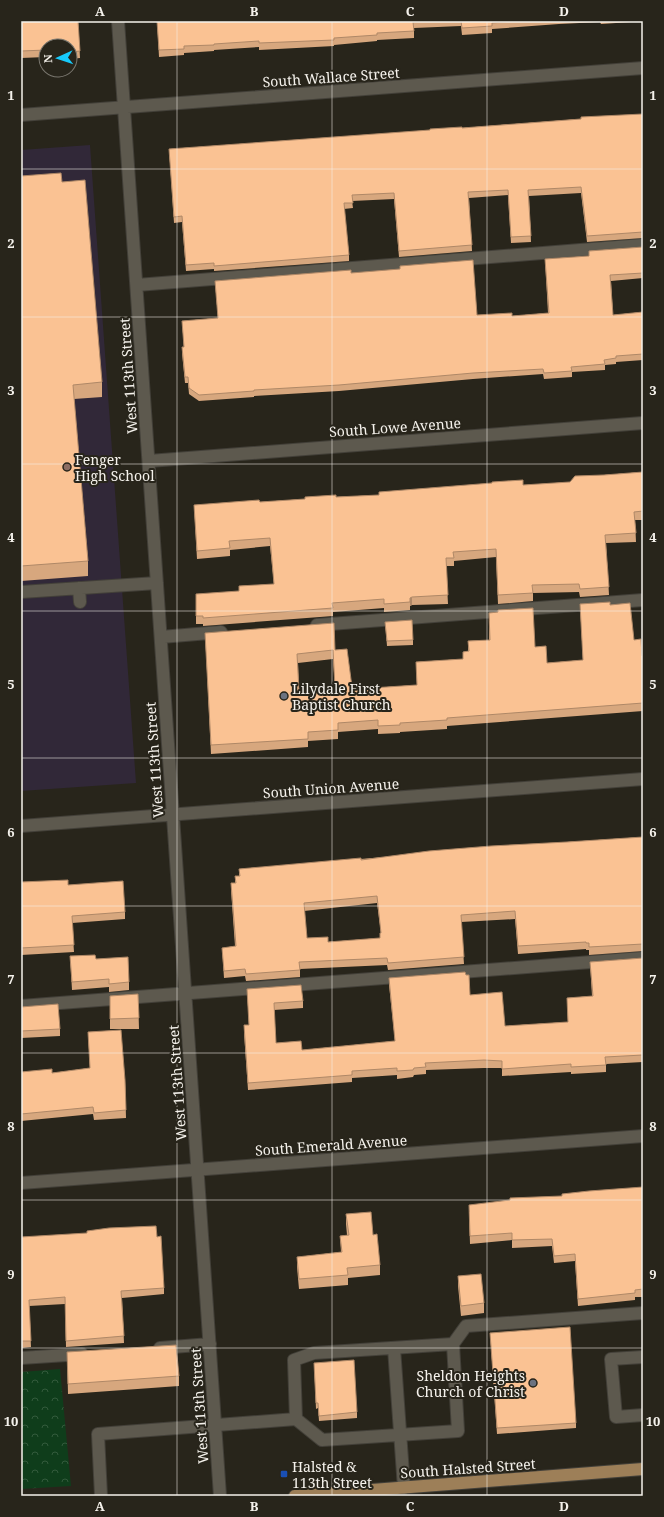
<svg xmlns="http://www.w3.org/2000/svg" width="664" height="1517" font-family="'Noto Serif',serif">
<defs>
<pattern id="park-crowns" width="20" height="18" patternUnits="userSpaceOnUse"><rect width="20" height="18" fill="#0f3d1b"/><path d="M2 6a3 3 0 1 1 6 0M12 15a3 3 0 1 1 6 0" fill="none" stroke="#335a3c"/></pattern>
</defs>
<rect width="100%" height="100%" fill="#28251b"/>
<path fill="#312838" d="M 90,145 L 136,783 L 21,791 L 21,150 Z"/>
<path fill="url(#park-crowns)" d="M 60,1369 L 71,1486 L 21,1489 L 21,1372 Z"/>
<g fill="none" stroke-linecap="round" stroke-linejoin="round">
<defs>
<path id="minor" d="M 118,21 L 220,1496
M 21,115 L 643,68
M 137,285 L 643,245
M 149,461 L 643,423
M 79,588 L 80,602
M 21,592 L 157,583
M 317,625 L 643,600
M 161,637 L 221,632
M 21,826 L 643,779
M 21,1006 L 643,958
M 21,1183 L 643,1136
M 453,1344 L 466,1326 L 643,1313
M 160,1348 L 210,1344
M 394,1348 L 404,1488
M 643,1357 L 611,1359 L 616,1417 L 643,1415
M 21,1358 L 82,1354
M 101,1496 L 98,1434 L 296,1419 L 322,1440 L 458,1431 L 453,1344 L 314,1353 L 294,1360 L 296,1419"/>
<path id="major" d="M 295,1496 L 643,1469"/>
</defs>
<use href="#minor" stroke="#434039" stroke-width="14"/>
<use href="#major" stroke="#434039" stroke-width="14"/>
<use href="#minor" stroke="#5d594e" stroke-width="12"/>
<use href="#major" stroke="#9d7f58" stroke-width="12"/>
</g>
<path fill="#d7a77e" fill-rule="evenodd" d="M 21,21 L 78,21 L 80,58 L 70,59 L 70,46 L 46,46 L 46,57 L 21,58 Z
M 157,21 L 631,21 L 631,22 L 601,24 L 600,22 L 559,24 L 492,29 L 492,33 L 462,35 L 461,26 L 414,28 L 414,38 L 377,40 L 377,41 L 334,45 L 334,46 L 259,50 L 259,47 L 214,50 L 214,51 L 184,53 L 184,55 L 159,57 Z
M 643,114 L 643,238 L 587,242 L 581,193 L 529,196 L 531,242 L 511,243 L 508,195 L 469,198 L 472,251 L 399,257 L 394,199 L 352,201 L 353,208 L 344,209 L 349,255 L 349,261 L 214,271 L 214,269 L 186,271 L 182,222 L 174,223 L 169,149 L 462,128 Z
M 21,176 L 62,182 L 102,382 L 102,397 L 74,399 L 88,561 L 88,576 L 21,581 Z
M 643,247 L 643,278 L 611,281 L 613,315 L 643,312 L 643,360 L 616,362 L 616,364 L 605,365 L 605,370 L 572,372 L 572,377 L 544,379 L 543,374 L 473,379 L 339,391 L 254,396 L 254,397 L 199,401 L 189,394 L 188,383 L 185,383 L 182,353 L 182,347 L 184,347 L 182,321 L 218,318 L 215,281 L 351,273 L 477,315 L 512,316 L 548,313 L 545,259 L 589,256 L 589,251 Z
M 643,472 L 643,520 L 635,520 L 636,542 L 606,543 L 609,595 L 580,597 L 579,592 L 533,593 L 533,601 L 498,604 L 496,557 L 454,561 L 454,566 L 446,566 L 448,604 L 412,605 L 410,606 L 410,610 L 384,612 L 384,608 L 333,612 L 333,616 L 203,626 L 203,624 L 196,624 L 196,603 L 239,591 L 239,586 L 274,584 L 270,546 L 230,550 L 230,556 L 197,559 L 194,505 L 260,502 L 336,497 L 379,495 L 570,482 L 604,475 Z
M 580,604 L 610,605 L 634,640 L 642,656 L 643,656 L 643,711 L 447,726 L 447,729 L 400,732 L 400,733 L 378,734 L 378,729 L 338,732 L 338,739 L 308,741 L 308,747 L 211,754 L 205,633 L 335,650 L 352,687 L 356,689 L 417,685 L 416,662 L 463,659 L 463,652 L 468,651 L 468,641 L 489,640 L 489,621 L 535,647 L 547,663 L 583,660 ZM 333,659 L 335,687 L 299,691 L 298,663 Z
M 385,622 L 413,640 L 413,645 L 387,646 Z
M 643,837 L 643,951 L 589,955 L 589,950 L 586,950 L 586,949 L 518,954 L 515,919 L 461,922 L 464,964 L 388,970 L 387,965 L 300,969 L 300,977 L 246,981 L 245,976 L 224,978 L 222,948 L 235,946 L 231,890 L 231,883 L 235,883 L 235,876 L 239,876 L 239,869 L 567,842 ZM 377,903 L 381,933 L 380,933 L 380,938 L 328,942 L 307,938 L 304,911 Z
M 21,882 L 68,885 L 125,912 L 125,919 L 72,923 L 74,952 L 21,955 Z
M 70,956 L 96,959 L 129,982 L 129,990 L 109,992 L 109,987 L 72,990 Z
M 643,958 L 643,1062 L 606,1064 L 606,1072 L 571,1074 L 571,1072 L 502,1076 L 502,1068 L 484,1068 L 426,1070 L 426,1074 L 414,1075 L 413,1077 L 397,1079 L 397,1075 L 352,1078 L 352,1082 L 248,1090 L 244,1033 L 244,1025 L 249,1025 L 247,989 L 303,1001 L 303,1008 L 274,1010 L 276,1043 L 302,1050 L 395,1041 L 389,985 L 389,978 L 466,975 L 470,995 L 505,1026 L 568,1022 L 567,998 L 592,996 L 590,962 Z
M 138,994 L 139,1029 L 110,1029 L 110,996 Z
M 21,1007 L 60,1029 L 60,1036 L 21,1038 Z
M 88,1032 L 125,1080 L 126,1118 L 94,1120 L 93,1114 L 21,1121 L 21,1072 L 52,1073 L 90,1068 Z
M 643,1187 L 643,1297 L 635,1297 L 635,1300 L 578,1306 L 575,1261 L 554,1263 L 552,1246 L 512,1248 L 512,1240 L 470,1244 L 469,1212 L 562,1196 Z
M 346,1214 L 373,1235 L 380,1265 L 380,1275 L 348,1278 L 348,1285 L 299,1289 L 297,1267 L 297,1257 L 341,1252 L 340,1236 L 347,1235 L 346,1224 Z
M 21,1237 L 157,1237 L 164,1288 L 164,1294 L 122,1298 L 124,1343 L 66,1347 L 65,1304 L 29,1306 L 31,1347 L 21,1348 Z
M 458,1276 L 484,1303 L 484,1313 L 461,1316 L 458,1286 Z
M 490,1333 L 576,1423 L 576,1428 L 497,1434 Z
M 67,1352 L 179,1376 L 179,1386 L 68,1394 Z
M 314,1363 L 357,1412 L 357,1418 L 319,1421 L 318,1408 L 316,1409 Z"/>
<path fill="#af8867" d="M 412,597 L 412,605 L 410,606 L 410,598 Z"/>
<path fill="#fac293" stroke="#af8867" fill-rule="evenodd" d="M 21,21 L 78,21 L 80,51 L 70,52 L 70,46 L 46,46 L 46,50 L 21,51 Z
M 157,21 L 429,21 L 413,22 L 414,31 L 377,33 L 377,35 L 334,38 L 334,40 L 259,43 L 259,41 L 214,44 L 214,45 L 184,46 L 184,49 L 159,50 Z
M 461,21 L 514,21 L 492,23 L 492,26 L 462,28 Z
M 643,114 L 643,232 L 587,236 L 581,187 L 528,190 L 531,236 L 511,237 L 508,190 L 468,192 L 472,245 L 399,251 L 394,193 L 352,195 L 353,203 L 344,203 L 349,255 L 214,266 L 214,263 L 186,265 L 182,216 L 174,217 L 169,149 L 430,130 L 430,129 L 462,127 L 462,128 L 581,119 L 581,117 Z
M 61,173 L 62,182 L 85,180 L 102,382 L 73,385 L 88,561 L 21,566 L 21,176 Z
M 643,247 L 643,273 L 610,275 L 613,315 L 643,312 L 643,354 L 616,356 L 616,358 L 604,360 L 605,364 L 571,367 L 572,371 L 544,373 L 543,369 L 473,373 L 339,385 L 254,390 L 254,391 L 199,395 L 189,388 L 188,377 L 185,377 L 182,347 L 184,347 L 182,321 L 218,318 L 215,281 L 351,270 L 351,273 L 400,269 L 400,266 L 473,260 L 477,315 L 512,313 L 512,316 L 549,313 L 545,259 L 589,256 L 589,251 Z
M 643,472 L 643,511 L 634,512 L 636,533 L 605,535 L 609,587 L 580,589 L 579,584 L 532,585 L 533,593 L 498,595 L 496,549 L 453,552 L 454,558 L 446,558 L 448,595 L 412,597 L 410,598 L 410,602 L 384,604 L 384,599 L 332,603 L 333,608 L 203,618 L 203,616 L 196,616 L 196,594 L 239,591 L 239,586 L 274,584 L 270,538 L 229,541 L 230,548 L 197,551 L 194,505 L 259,500 L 260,502 L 305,499 L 305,497 L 336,495 L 336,497 L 379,495 L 379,492 L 492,483 L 492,482 L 523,480 L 523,485 L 570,482 L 575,476 L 604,475 Z
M 610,602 L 610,605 L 630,603 L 634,640 L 641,639 L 642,656 L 643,656 L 643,703 L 447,718 L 447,720 L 400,723 L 400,725 L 378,726 L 378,720 L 338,723 L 338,730 L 308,732 L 308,739 L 211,745 L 205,633 L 334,623 L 335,650 L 347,649 L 352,687 L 355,686 L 356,689 L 417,685 L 416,662 L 463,659 L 463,652 L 469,651 L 468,641 L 490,640 L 489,613 L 498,612 L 498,610 L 533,608 L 535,647 L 546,646 L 547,663 L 583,660 L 580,604 ZM 333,650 L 335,687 L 299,691 L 297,654 Z
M 412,620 L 413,640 L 387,641 L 385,622 Z
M 643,837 L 643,944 L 589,947 L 589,943 L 586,943 L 586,942 L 518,946 L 515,911 L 461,915 L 464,957 L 388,963 L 387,958 L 299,962 L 300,970 L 246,974 L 245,969 L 224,971 L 222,948 L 236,946 L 231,883 L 236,883 L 235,876 L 240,876 L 239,869 L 361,858 L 361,860 L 429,851 L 491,846 L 567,842 ZM 377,896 L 381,933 L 380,933 L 380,938 L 328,942 L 328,937 L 307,938 L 304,903 Z
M 68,880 L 68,885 L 123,881 L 125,912 L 72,916 L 74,945 L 21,948 L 21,882 Z
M 95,955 L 96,959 L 128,957 L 129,982 L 109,984 L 109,979 L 72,982 L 70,956 Z
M 643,958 L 643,1055 L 605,1057 L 606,1065 L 571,1067 L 571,1064 L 502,1069 L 502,1061 L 484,1060 L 425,1063 L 426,1067 L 414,1068 L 413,1070 L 397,1071 L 397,1068 L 352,1071 L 352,1075 L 248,1083 L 244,1025 L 249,1025 L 247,989 L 301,985 L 303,1001 L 274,1003 L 276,1043 L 301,1041 L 302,1050 L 395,1041 L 389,978 L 465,972 L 466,975 L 469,975 L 470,995 L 502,992 L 505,1026 L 568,1022 L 567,998 L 593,996 L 590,962 Z
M 138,994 L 139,1018 L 110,1019 L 110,996 Z
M 58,1004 L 60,1029 L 21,1031 L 21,1007 Z
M 121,1030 L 125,1080 L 126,1110 L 94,1113 L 93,1107 L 21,1114 L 21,1072 L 52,1069 L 52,1073 L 90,1068 L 88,1032 Z
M 643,1187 L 643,1289 L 635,1290 L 635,1293 L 578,1299 L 575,1254 L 554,1256 L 552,1239 L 512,1240 L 512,1233 L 470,1236 L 469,1205 L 510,1200 L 510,1198 L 562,1196 L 562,1194 L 589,1191 Z
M 371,1212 L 373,1235 L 377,1234 L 380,1265 L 347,1268 L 348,1275 L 299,1279 L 297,1257 L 342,1252 L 340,1236 L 349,1235 L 346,1214 Z
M 156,1226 L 157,1237 L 161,1236 L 164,1288 L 121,1291 L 124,1336 L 66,1341 L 65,1297 L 29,1300 L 31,1341 L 21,1341 L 21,1237 L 87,1233 L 87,1231 L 109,1228 Z
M 481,1274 L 484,1303 L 461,1306 L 458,1276 Z
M 570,1327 L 576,1423 L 497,1428 L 490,1333 Z
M 176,1345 L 179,1376 L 68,1384 L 67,1352 Z
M 354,1360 L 357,1412 L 319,1416 L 318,1403 L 316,1403 L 314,1363 Z"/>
<path fill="none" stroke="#f5f2ec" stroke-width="1" stroke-opacity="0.55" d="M 177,21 L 177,1496M 332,21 L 332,1496M 487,21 L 487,1496M 21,169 L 643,169M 21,317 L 643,317M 21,464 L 643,464M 21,611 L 643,611M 21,758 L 643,758M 21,906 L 643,906M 21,1053 L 643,1053M 21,1200 L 643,1200M 21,1348 L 643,1348"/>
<circle fill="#8d6e63" stroke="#28251b" stroke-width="1.5" cx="67" cy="467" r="4"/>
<g fill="#6b7280" stroke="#28251b" stroke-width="1.5">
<circle cx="284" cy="696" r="4"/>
<circle cx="533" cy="1383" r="4"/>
</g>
<rect fill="#1a4fb4" stroke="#28251b" stroke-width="1.5" x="280" y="1470" width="8" height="8" rx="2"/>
<g text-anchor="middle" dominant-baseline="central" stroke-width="4" stroke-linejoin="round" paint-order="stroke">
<g font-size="14" fill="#f5f2ec" stroke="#28251b">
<text transform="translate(331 77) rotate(-4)">South Wallace Street</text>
<text transform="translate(128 376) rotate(-94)">West 113th Street</text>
<text transform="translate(395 427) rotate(-4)">South Lowe Avenue</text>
<text transform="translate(154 760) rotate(-94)">West 113th Street</text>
<text transform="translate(331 788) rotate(-4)">South Union Avenue</text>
<text transform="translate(177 1083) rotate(-94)">West 113th Street</text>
<text transform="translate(331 1145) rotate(-4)">South Emerald Avenue</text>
<text transform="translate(199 1406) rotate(-94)">West 113th Street</text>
<text transform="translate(468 1468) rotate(-4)">South Halsted Street</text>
</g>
<g font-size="14" fill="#f5f2ec" stroke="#28251b" text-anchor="start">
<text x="75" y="459">Fenger<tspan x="75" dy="16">High School</tspan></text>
<text x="292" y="688">Lilydale First<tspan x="292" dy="16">Baptist Church</tspan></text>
<text x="525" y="1375" text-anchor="end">Sheldon Heights<tspan x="525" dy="16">Church of Christ</tspan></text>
<text x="292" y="1466">Halsted &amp;<tspan x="292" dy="16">113th Street</tspan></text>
</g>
</g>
<rect width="664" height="1517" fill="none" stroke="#28251b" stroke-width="44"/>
<g transform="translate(58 58) rotate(267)"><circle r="19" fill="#28251b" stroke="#7a776f"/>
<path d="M0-3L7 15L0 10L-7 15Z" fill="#17cafb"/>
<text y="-6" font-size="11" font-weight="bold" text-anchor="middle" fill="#f5f2ec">N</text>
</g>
<rect x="22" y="22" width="620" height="1473" fill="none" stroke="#f5f2ec" stroke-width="1.5"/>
<g font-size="13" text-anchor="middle" font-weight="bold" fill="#f5f2ec">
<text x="100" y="16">A</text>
<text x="254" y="16">B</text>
<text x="410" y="16">C</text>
<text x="564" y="16">D</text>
<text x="11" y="100">1</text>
<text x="653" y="100">1</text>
<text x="11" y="248">2</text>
<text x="653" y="248">2</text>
<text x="11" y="395">3</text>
<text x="653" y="395">3</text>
<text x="11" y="542">4</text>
<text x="653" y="542">4</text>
<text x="11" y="689">5</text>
<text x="653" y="689">5</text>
<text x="11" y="837">6</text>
<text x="653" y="837">6</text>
<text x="11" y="984">7</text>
<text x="653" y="984">7</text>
<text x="11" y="1131">8</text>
<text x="653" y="1131">8</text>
<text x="11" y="1279">9</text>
<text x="653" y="1279">9</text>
<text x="11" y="1426">10</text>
<text x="653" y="1426">10</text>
<text x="100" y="1511">A</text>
<text x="254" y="1511">B</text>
<text x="410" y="1511">C</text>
<text x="564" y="1511">D</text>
</g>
</svg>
